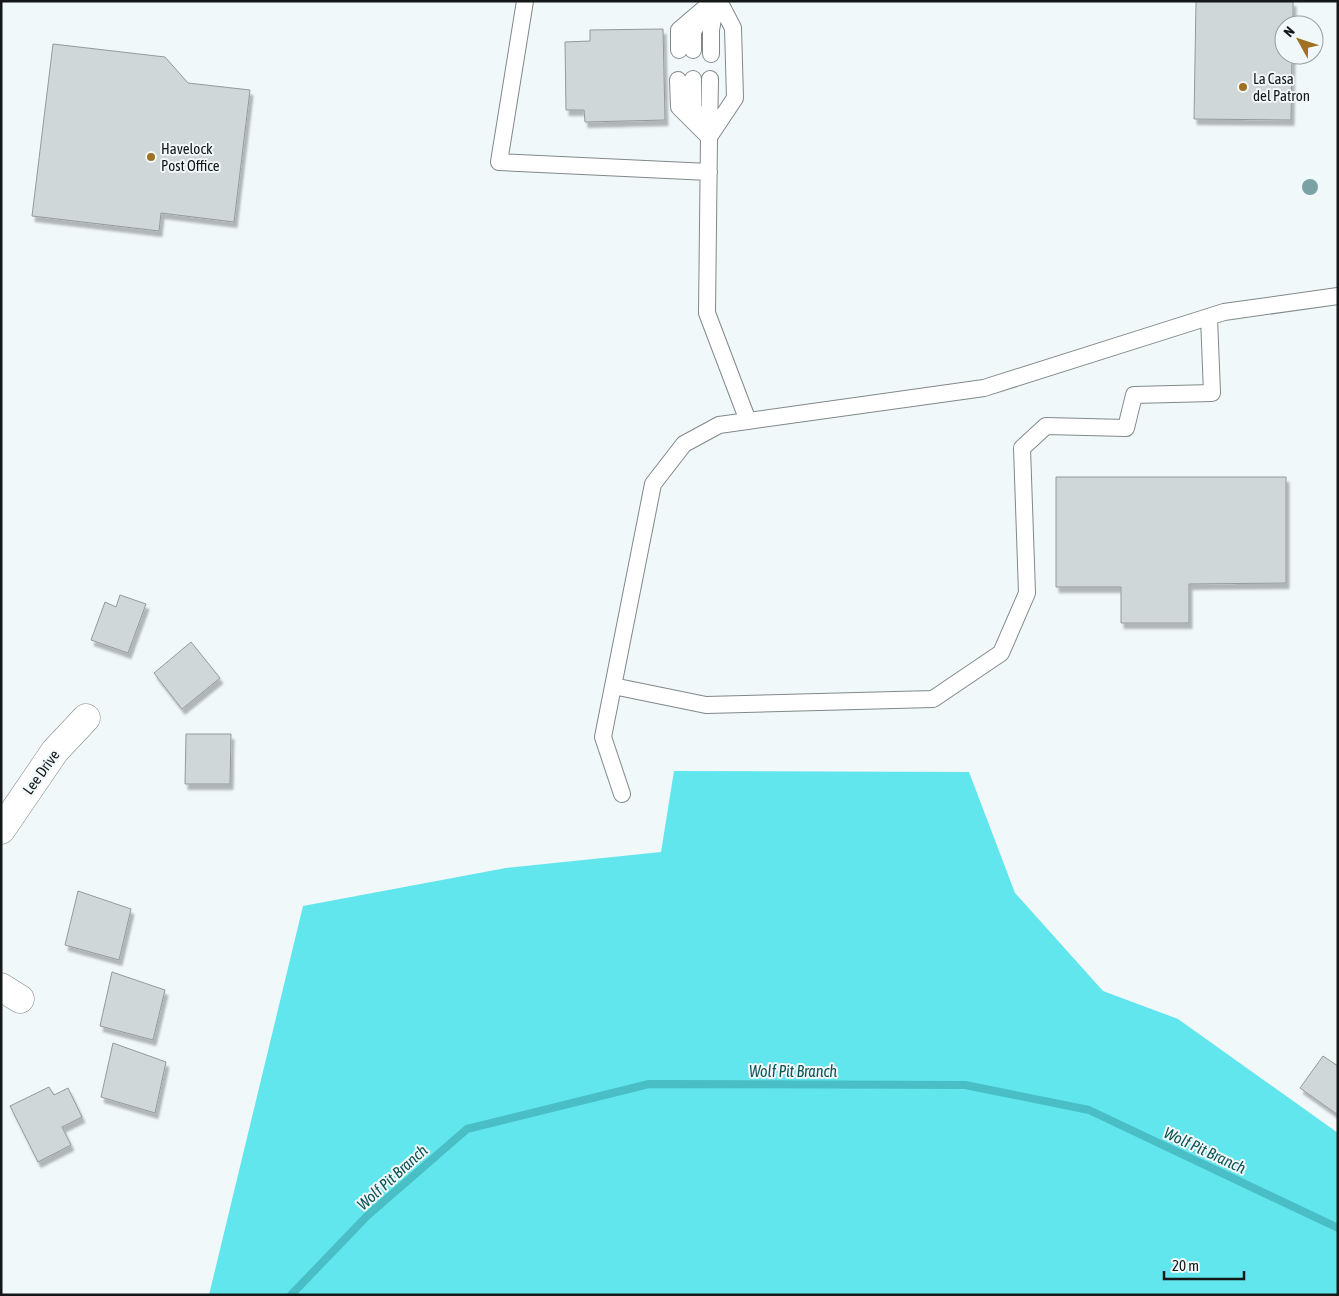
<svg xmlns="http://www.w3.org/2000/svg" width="1339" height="1296" font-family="'Asap Condensed',sans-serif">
<defs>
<filter id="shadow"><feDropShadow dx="3" dy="5.5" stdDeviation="1" flood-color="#0004"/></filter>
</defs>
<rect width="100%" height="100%" fill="#f0f8f9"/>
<path fill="#61e6ee" d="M 674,771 L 969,772 L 1015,893 L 1103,991 L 1178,1019 L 1338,1133 L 1338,1295 L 209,1295 L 303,906 L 506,868 L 661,852 Z"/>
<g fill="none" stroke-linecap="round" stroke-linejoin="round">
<path stroke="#49bec5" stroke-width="8" d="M 291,1295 L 367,1216 L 467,1129 L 649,1084 L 965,1085 L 1089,1110 L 1338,1228"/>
</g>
<path fill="#cfd7d8" stroke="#939a9b" filter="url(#shadow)" d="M 1196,1 L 1293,1 L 1293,25 L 1284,25 L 1284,55 L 1292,55 L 1291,120 L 1194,119 Z
M 663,29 L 665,120 L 585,122 L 584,110 L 566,110 L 565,42 L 590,41 L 590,30 Z
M 53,44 L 165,57 L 188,83 L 250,90 L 234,222 L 161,213 L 159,231 L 32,216 Z
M 1056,477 L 1286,477 L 1286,583 L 1189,584 L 1189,623 L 1121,623 L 1121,587 L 1056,587 Z
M 120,595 L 146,604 L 128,653 L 91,640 L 105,602 L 116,607 Z
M 191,642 L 220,678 L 182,709 L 154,673 Z
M 186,734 L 231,734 L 230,784 L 185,784 Z
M 78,891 L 131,909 L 119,960 L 65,945 Z
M 112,972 L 165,990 L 153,1040 L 100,1026 Z
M 113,1043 L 166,1062 L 155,1113 L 101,1097 Z
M 1323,1056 L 1338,1066 L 1338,1115 L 1300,1088 Z
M 49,1087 L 54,1095 L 68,1088 L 82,1117 L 62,1127 L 71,1145 L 38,1162 L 10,1106 Z"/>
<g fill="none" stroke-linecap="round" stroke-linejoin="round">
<defs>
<path id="lane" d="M 525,1 L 499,162 L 709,172
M 719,1 L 733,28 L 735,98 L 709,137 L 707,313 L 748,421
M 679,50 L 679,30 L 713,1
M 693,50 L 693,31 L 703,16
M 711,54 L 711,30 L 716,2
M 693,79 L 693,108 L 702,124
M 678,80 L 679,107 L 709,137
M 709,135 L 710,79
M 613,686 L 706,705 L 933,699 L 1001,653 L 1027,593 L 1022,448 L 1046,426 L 1126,428 L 1134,395 L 1212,393 L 1209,317
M 622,794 L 603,737 L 653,484 L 684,444 L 719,425 L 984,388 L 1224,312 L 1338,296"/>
<path id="street" d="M 1,830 L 55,751 L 86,718
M 1,987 L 20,999"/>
</defs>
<use href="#lane" stroke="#818889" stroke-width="18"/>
<use href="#street" stroke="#818889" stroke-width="29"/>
<use href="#lane" stroke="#fff" stroke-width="16"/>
<use href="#street" stroke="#fff" stroke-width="28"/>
</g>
<circle fill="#7aa2a4" cx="1310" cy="187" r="8"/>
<g fill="#9e7222" stroke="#f0f8f9" stroke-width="2">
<circle cx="1243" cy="87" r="5"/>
<circle cx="151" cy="157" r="5"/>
</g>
<g text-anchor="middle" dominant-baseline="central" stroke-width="4" stroke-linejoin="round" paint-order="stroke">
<g font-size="15" fill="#151818" stroke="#f0f8f9" text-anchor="start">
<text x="1253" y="78">La Casa<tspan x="1253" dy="17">del Patron</tspan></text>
<text x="161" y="148">Havelock<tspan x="161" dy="17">Post Office</tspan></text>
</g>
<g font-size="15" fill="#151818" stroke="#f0f8f9">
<text transform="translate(41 772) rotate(-54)">Lee Drive</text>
</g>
<g font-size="16" font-style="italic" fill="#0e5356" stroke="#f0f8f9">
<text x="793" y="1071">Wolf Pit Branch</text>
<text transform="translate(1205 1150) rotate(25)">Wolf Pit Branch</text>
<text transform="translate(392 1177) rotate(-42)">Wolf Pit Branch</text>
</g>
</g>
<rect width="1339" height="1296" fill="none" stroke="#151818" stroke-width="5"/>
<g transform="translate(1299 40) rotate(310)"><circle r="24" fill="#f0f8f9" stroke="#989e9f"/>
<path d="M0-4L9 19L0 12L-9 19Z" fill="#9e7222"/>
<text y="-8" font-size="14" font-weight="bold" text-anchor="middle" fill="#151818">N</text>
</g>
<path d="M1164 1271v8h80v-8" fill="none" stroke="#151818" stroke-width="2.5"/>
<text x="1172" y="1271" font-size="15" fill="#151818" stroke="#f0f8f9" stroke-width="4" paint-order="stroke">20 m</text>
</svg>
